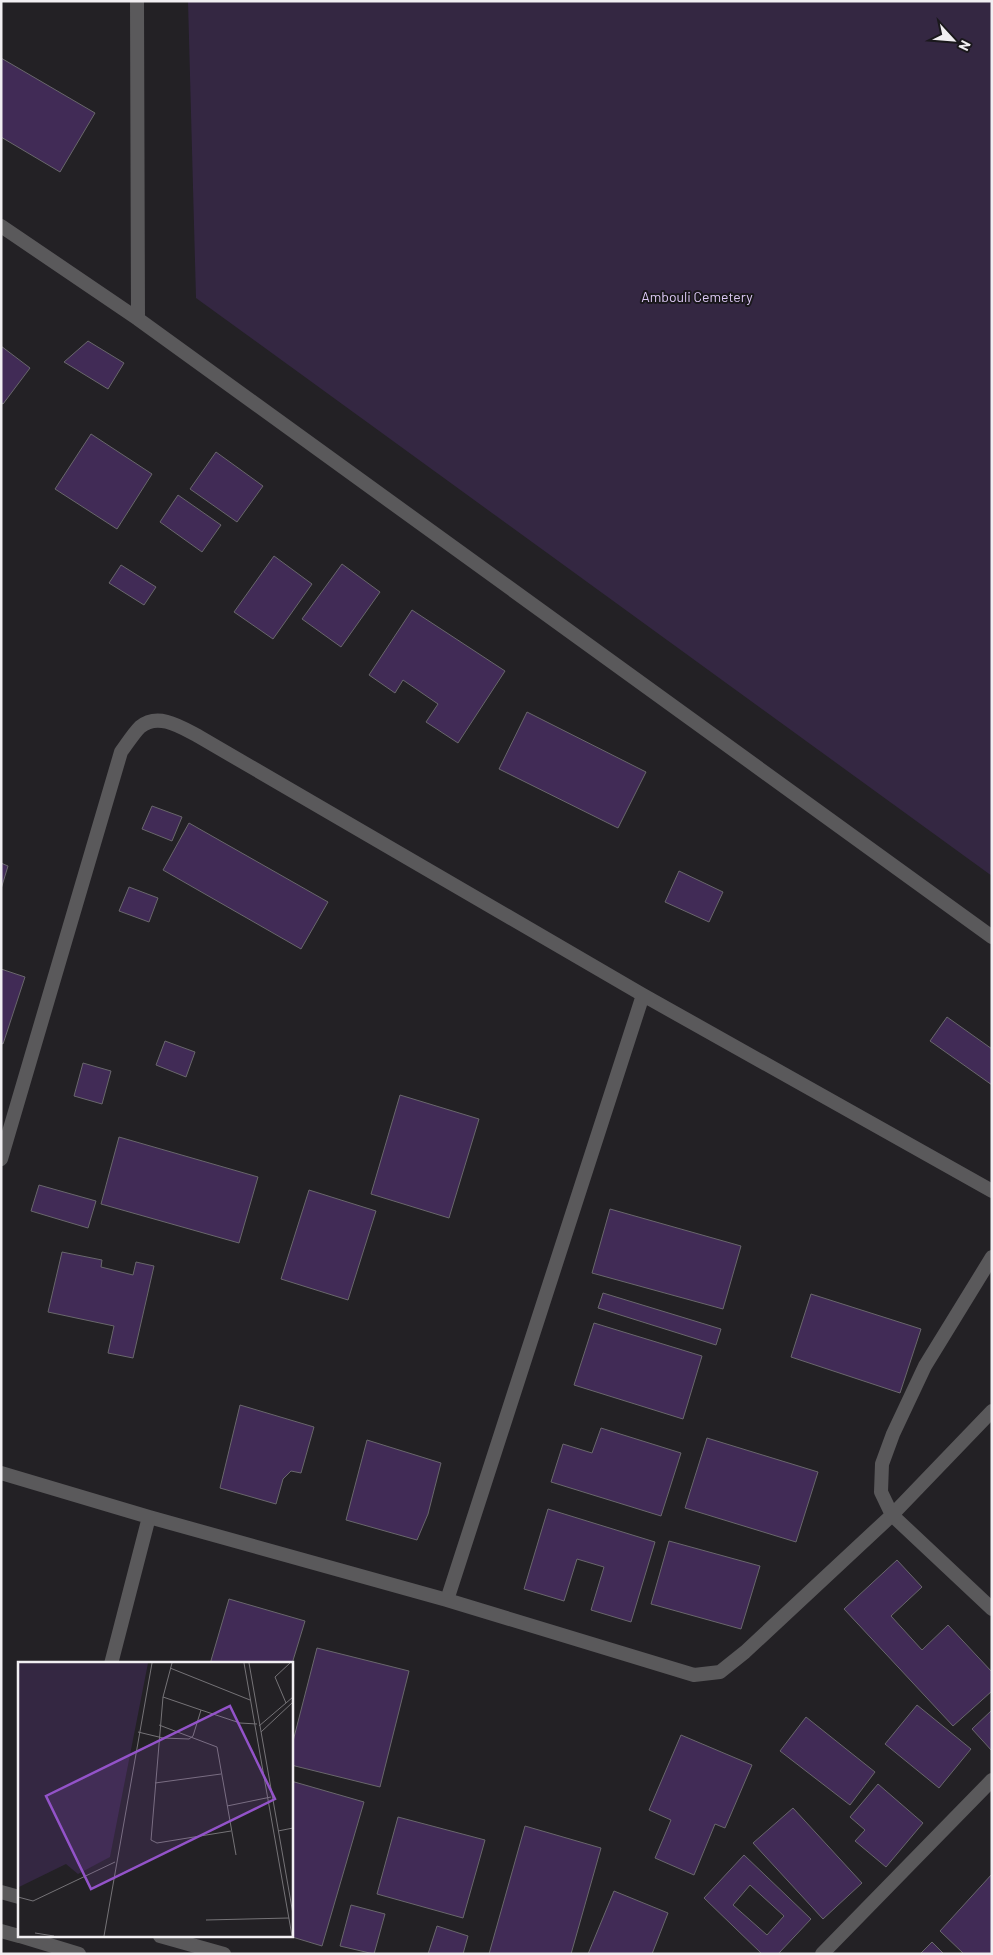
<svg xmlns="http://www.w3.org/2000/svg" width="993" height="1955" font-family="Barlow,sans-serif">
<rect width="100%" height="100%" fill="#232125"/>
<path fill="#342742" d="M 188,1 L 992,1 L 992,876 L 196,298 Z"/>
<path fill="#412b56" stroke="#69676c" fill-rule="evenodd" d="M 1,58 L 95,113 L 60,172 L 1,137 Z
M 88,341 L 124,363 L 108,389 L 64,362 Z
M 1,346 L 30,368 L 3,404 L 1,403 Z
M 91,434 L 152,474 L 117,529 L 55,489 Z
M 216,452 L 263,486 L 237,522 L 190,489 Z
M 178,495 L 221,525 L 202,552 L 160,522 Z
M 274,556 L 312,584 L 273,639 L 234,612 Z
M 342,564 L 380,592 L 341,647 L 302,619 Z
M 121,565 L 156,587 L 144,605 L 109,583 Z
M 412,610 L 505,671 L 458,743 L 426,722 L 438,704 L 403,680 L 395,693 L 369,675 Z
M 527,712 L 646,772 L 618,828 L 499,769 Z
M 152,806 L 182,817 L 172,841 L 142,829 Z
M 189,823 L 328,902 L 301,949 L 163,870 Z
M 1,863 L 8,866 L 1,889 Z
M 679,871 L 723,892 L 709,922 L 665,902 Z
M 129,887 L 158,898 L 149,922 L 119,911 Z
M 1,969 L 25,977 L 3,1044 L 1,1043 Z
M 947,1017 L 992,1049 L 992,1085 L 930,1041 Z
M 165,1041 L 195,1052 L 186,1077 L 156,1065 Z
M 83,1063 L 111,1071 L 102,1104 L 74,1096 Z
M 400,1095 L 479,1119 L 449,1218 L 371,1194 Z
M 119,1137 L 258,1177 L 239,1243 L 101,1204 Z
M 39,1185 L 96,1201 L 88,1228 L 31,1211 Z
M 309,1190 L 376,1211 L 348,1300 L 281,1279 Z
M 610,1209 L 741,1246 L 723,1309 L 592,1273 Z
M 62,1252 L 102,1260 L 101,1267 L 133,1275 L 136,1262 L 154,1266 L 133,1358 L 108,1353 L 114,1326 L 48,1312 Z
M 603,1293 L 721,1329 L 716,1345 L 598,1308 Z
M 811,1294 L 921,1329 L 900,1393 L 791,1357 Z
M 594,1323 L 702,1356 L 683,1419 L 574,1385 Z
M 240,1405 L 314,1427 L 301,1473 L 291,1471 L 283,1479 L 276,1504 L 220,1488 Z
M 601,1428 L 681,1453 L 661,1516 L 551,1482 L 563,1444 L 592,1453 Z
M 707,1438 L 818,1472 L 796,1542 L 685,1508 Z
M 367,1440 L 441,1463 L 428,1514 L 417,1540 L 346,1520 Z
M 548,1509 L 655,1542 L 631,1622 L 591,1610 L 604,1567 L 577,1559 L 564,1601 L 524,1589 Z
M 669,1541 L 760,1566 L 741,1629 L 651,1604 Z
M 897,1560 L 922,1587 L 891,1616 L 922,1650 L 948,1625 L 992,1672 L 992,1691 L 953,1726 L 844,1609 Z
M 229,1599 L 305,1621 L 291,1667 L 291,1664 L 210,1664 Z
M 317,1648 L 409,1671 L 380,1787 L 291,1765 L 291,1749 Z
M 917,1705 L 971,1749 L 939,1788 L 885,1744 Z
M 992,1710 L 992,1751 L 972,1729 Z
M 806,1717 L 875,1772 L 850,1805 L 780,1751 Z
M 681,1735 L 752,1765 L 725,1828 L 715,1824 L 694,1875 L 655,1858 L 671,1820 L 649,1810 Z
M 291,1781 L 364,1802 L 322,1946 L 289,1936 L 291,1936 Z
M 878,1784 L 923,1823 L 886,1867 L 855,1841 L 865,1830 L 850,1817 Z
M 793,1808 L 862,1883 L 823,1919 L 753,1843 Z
M 398,1817 L 485,1840 L 463,1918 L 377,1894 Z
M 525,1826 L 601,1848 L 571,1954 L 489,1954 Z
M 744,1855 L 811,1919 L 778,1954 L 762,1954 L 704,1898 ZM 750,1885 L 784,1916 L 767,1935 L 733,1905 Z
M 992,1874 L 992,1954 L 964,1954 L 940,1931 Z
M 614,1891 L 668,1913 L 652,1954 L 588,1954 Z
M 351,1905 L 385,1914 L 374,1954 L 340,1946 Z
M 437,1926 L 468,1936 L 463,1954 L 428,1954 Z
M 932,1942 L 944,1954 L 920,1954 Z"/>
<g fill="none" stroke-linecap="round" stroke-linejoin="round">
<path stroke="#5a595b" stroke-width="14" d="M 1,1159 L 121,752 C 127,744 133,734 140,727 C 158,712 181,727 198,736 L 643,995 L 992,1191
M 992,1257 L 925,1366 L 893,1434 L 882,1464 L 881,1492 L 892,1515 L 992,1609
M 1,1473 L 149,1517 L 447,1600 L 694,1675 L 720,1672 L 745,1652 L 892,1515 L 992,1411
M 447,1600 L 643,995
M 111,1664 L 149,1517
M 822,1954 L 992,1780"/>
<path stroke="#5a595b" stroke-width="14" d="M 137,1 L 138,319
M 1,226 L 138,319 L 992,937
M 1,1892 L 19,1897
M 1,1931 L 19,1936
M 20,1936 L 79,1954
M 160,1936 L 224,1954"/>
</g>
<g text-anchor="middle" dominant-baseline="central" stroke-width="4" stroke-linejoin="round" paint-order="stroke">
<g font-size="14" fill="#ddc9f5" stroke="#1a181c">
<text x="697" y="296">Ambouli Cemetery</text>
</g>
</g>
<g transform="translate(18 1662)">
<rect width="275" height="275" fill="#232125"/>
<path d="M 0,1 L 130,1 L 92,195 L 60,212 L 48,202 L 1,225 Z" fill="#342742"/>
<path fill="none" stroke="#757377" stroke-width="1" d="M 226,1 L 274,274M 231,1 L 275,252M 152,6 L 232,38M 145,35 L 154,1M 268,41 L 257,15 L 272,1M 183,48 L 145,35 L 133,178 L 139,181 L 213,169M 141,63 L 199,85 L 218,193M 241,64 L 275,35M 120,70 L 145,76 L 171,77 L 175,74 L 183,48 L 222,61 L 239,62M 243,70 L 275,40M 137,121 L 203,112M 209,144 L 253,135M 260,169 L 275,166M 0,235 L 15,239 L 97,200M 188,258 L 271,256M 17,271 L 36,274M 86,274 L 134,1"/>
<path fill="#9353c9" fill-opacity="0.15" stroke="#9353c9" stroke-width="2.5" d="M 212,44 L 257,137 L 73,227 L 28,134 Z"/>
<rect width="275" height="275" fill="none" stroke="#f1eff2" stroke-width="2.5"/>
</g>
<rect width="993" height="1955" fill="none" stroke="#f1eff2" stroke-width="5"/>
<g transform="translate(953 40) rotate(116)" stroke="#1a181c" stroke-width="4" paint-order="stroke">
<path d="M0-4L9 19L0 12L-9 19Z" fill="#f1eff2"/>
<text y="-8" font-size="14" font-weight="bold" text-anchor="middle" fill="#f1eff2">N</text>
</g>
</svg>
